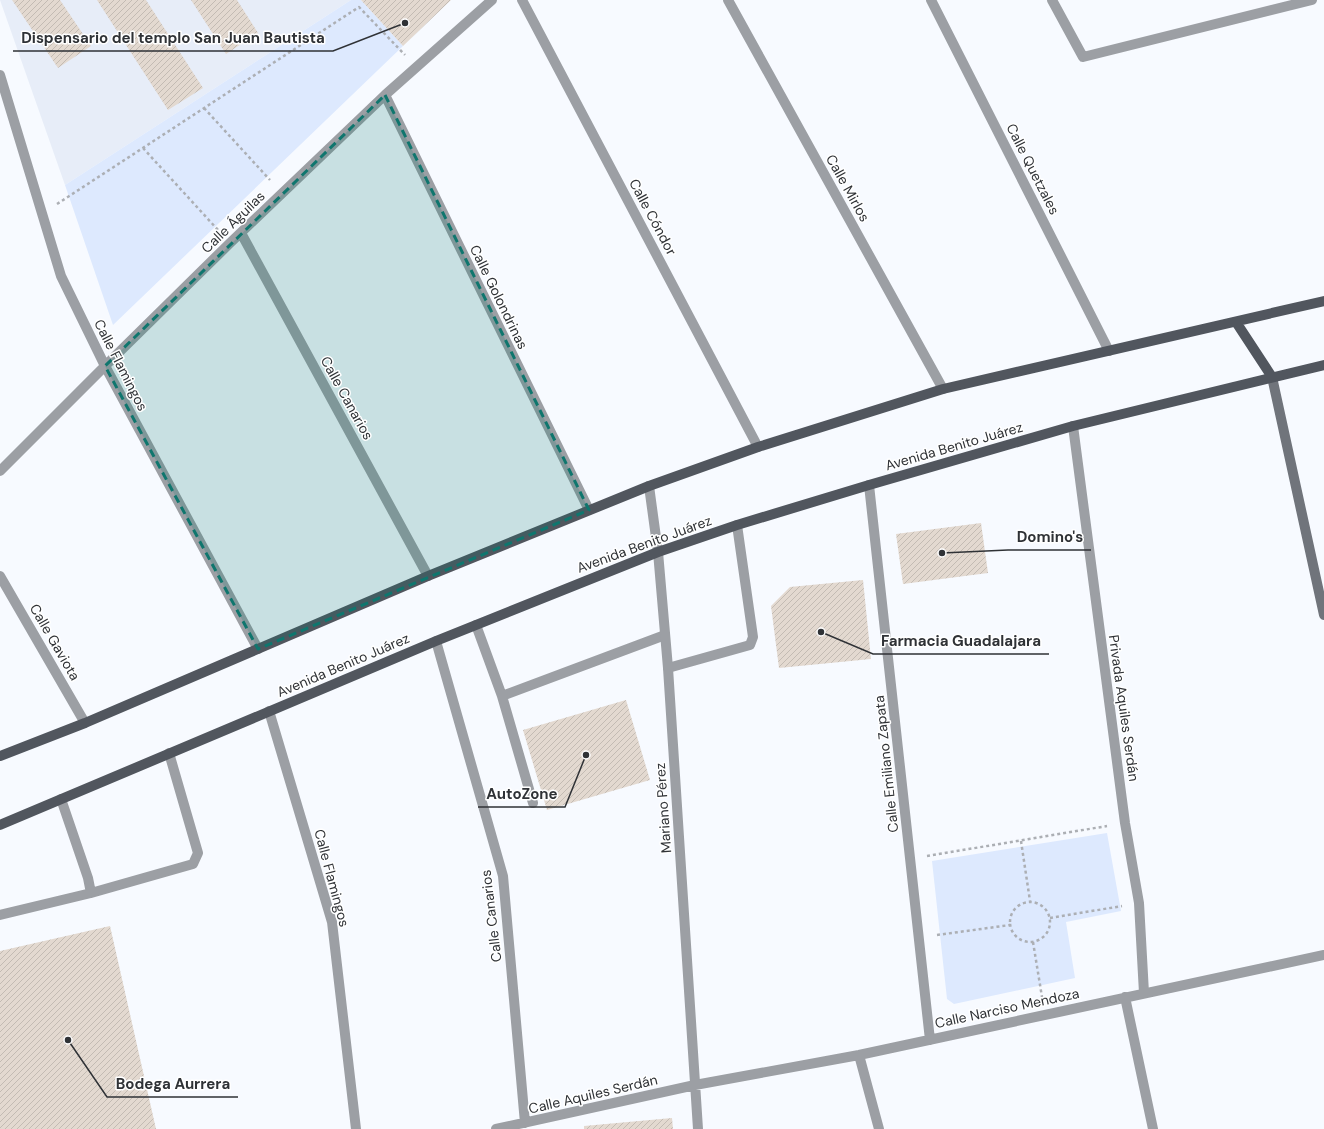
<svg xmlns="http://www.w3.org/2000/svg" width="1324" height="1129" font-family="'DM Sans',sans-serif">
<defs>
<pattern id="building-hatch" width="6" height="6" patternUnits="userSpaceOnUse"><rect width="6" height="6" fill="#e3d9d0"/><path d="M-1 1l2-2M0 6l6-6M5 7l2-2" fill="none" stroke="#c3bbb3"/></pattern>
</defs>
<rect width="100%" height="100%" fill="#f7faff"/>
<path fill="#e7edf8" d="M 0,0 L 351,0 L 65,185 Z"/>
<path fill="#dde9fe" d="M 351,0 L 361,0 L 403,46 L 113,325 L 65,185 Z
M 1107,833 L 1121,911 L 1066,922 L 1075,978 L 954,1004 L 947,999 L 932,861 Z"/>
<path fill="url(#building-hatch)" d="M 12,0 L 60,0 L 91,46 L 58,68 Z
M 97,0 L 146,0 L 203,88 L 168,110 Z
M 191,0 L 237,0 L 258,33 L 226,54 Z
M 361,0 L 451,0 L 403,46 Z
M 981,523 L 988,573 L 903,584 L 896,534 Z
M 863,580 L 871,659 L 779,668 L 771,606 L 790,587 Z
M 626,700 L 650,780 L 547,810 L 523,730 Z
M 110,926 L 156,1129 L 0,1129 L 0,951 Z
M 672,1118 L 673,1129 L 584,1129 L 584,1126 Z"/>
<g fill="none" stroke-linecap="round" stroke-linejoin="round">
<path stroke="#acafb4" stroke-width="2.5" stroke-dasharray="3 3" stroke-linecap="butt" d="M 204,108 L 270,180
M 143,148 L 218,230
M 57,204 L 359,7 L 405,55
M 1021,841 L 1030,901
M 927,856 L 1107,826
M1010 922a20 20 0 1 1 40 0a20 20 0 1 1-40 0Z
M 1050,918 L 1122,906
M 937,935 L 1010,925
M 1033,942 L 1042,997"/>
<path stroke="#9c9fa4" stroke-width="10" d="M 476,625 L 502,696
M 668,668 L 750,645 L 753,637 L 737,525
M 61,799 L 88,878 L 91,893 L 193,864 L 198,853 L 169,753
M 533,803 L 502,696 L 665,635
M 0,915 L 91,893"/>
<path stroke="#9c9fa4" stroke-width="10" d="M 522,0 L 758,447
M 728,0 L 943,389
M 931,0 L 1109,351
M 1052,0 L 1083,57 L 1312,0
M 0,75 L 61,276 L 105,366 L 258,649
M 385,95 L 589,510
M 241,233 L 428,576
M 1073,426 L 1125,823 L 1139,903 L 1144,993
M 0,471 L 105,366 L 230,243 L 385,95 L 492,0
M 869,485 L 930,1040
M 649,486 L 658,552 L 668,668 L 698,1129
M 0,576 L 85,723
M 436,641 L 503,876 L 525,1123
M 269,711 L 332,922 L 356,1129
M 1125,997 L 1153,1129
M 859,1055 L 879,1129
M 496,1129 L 695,1085 L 859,1055 L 1324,955"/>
<path stroke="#70747b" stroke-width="10" d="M 1272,377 L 1324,615"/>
<path stroke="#51565e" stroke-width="10" d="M 1236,322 L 1272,377
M 0,756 L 85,723 L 428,576 L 649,486 L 758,447 L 943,389 L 1324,301
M 0,825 L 436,641 L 658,552 L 737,525 L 869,485 L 1073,426 L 1324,365"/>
</g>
<path fill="#0f766e" fill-opacity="0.2" stroke="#0f766e" stroke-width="3" stroke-dasharray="8 5" stroke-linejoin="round" d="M 385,95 L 589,510 L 258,649 L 105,366 Z"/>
<g text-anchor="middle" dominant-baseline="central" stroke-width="3" stroke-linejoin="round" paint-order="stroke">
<g font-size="14" fill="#2f3236" stroke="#fff">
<text transform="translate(1033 169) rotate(63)">Calle Quetzales</text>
<text transform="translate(848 188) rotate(61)">Calle Mirlos</text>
<text transform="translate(653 217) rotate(62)">Calle Cóndor</text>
<text transform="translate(233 222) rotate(-44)">Calle Águilas</text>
<text transform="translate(499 297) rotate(64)">Calle Golondrinas</text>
<text transform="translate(121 365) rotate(63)">Calle Flamingos</text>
<text transform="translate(347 398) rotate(61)">Calle Canarios</text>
<text transform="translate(954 446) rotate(-16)">Avenida Benito Juárez</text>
<text transform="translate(644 544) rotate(-20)">Avenida Benito Juárez</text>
<text transform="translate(55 642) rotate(60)">Calle Gaviota</text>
<text transform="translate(343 665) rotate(-23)">Avenida Benito Juárez</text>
<text transform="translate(1124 708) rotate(82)">Privada Aquiles Serdán</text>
<text transform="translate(886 764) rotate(-96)">Calle Emiliano Zapata</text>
<text transform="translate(663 808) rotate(-94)">Mariano Pérez</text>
<text transform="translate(332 878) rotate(75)">Calle Flamingos</text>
<text transform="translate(491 916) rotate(-97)">Calle Canarios</text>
<text transform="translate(1007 1008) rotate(-12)">Calle Narciso Mendoza</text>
<text transform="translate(593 1094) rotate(-13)">Calle Aquiles Serdán</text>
</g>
</g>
<path fill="none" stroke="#2f3236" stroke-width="1.5" d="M405 23L333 51H13M942 553L1008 550H1091M821 632L873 654H1049M586 755L565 807H478M68 1040L107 1097H238"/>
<g fill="#2f3236" stroke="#fff" stroke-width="1.5">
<circle cx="405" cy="23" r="4"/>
<circle cx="942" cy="553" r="4"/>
<circle cx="821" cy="632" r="4"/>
<circle cx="586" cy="755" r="4"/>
<circle cx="68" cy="1040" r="4"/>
</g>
<g font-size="15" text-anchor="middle" font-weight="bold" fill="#2f3236" stroke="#fff" stroke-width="3" stroke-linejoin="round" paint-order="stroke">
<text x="173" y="43">Dispensario del templo San Juan Bautista</text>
<text x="1050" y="542">Domino's</text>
<text x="961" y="646">Farmacia Guadalajara</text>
<text x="522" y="799">AutoZone</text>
<text x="173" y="1089">Bodega Aurrera</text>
</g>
</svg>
